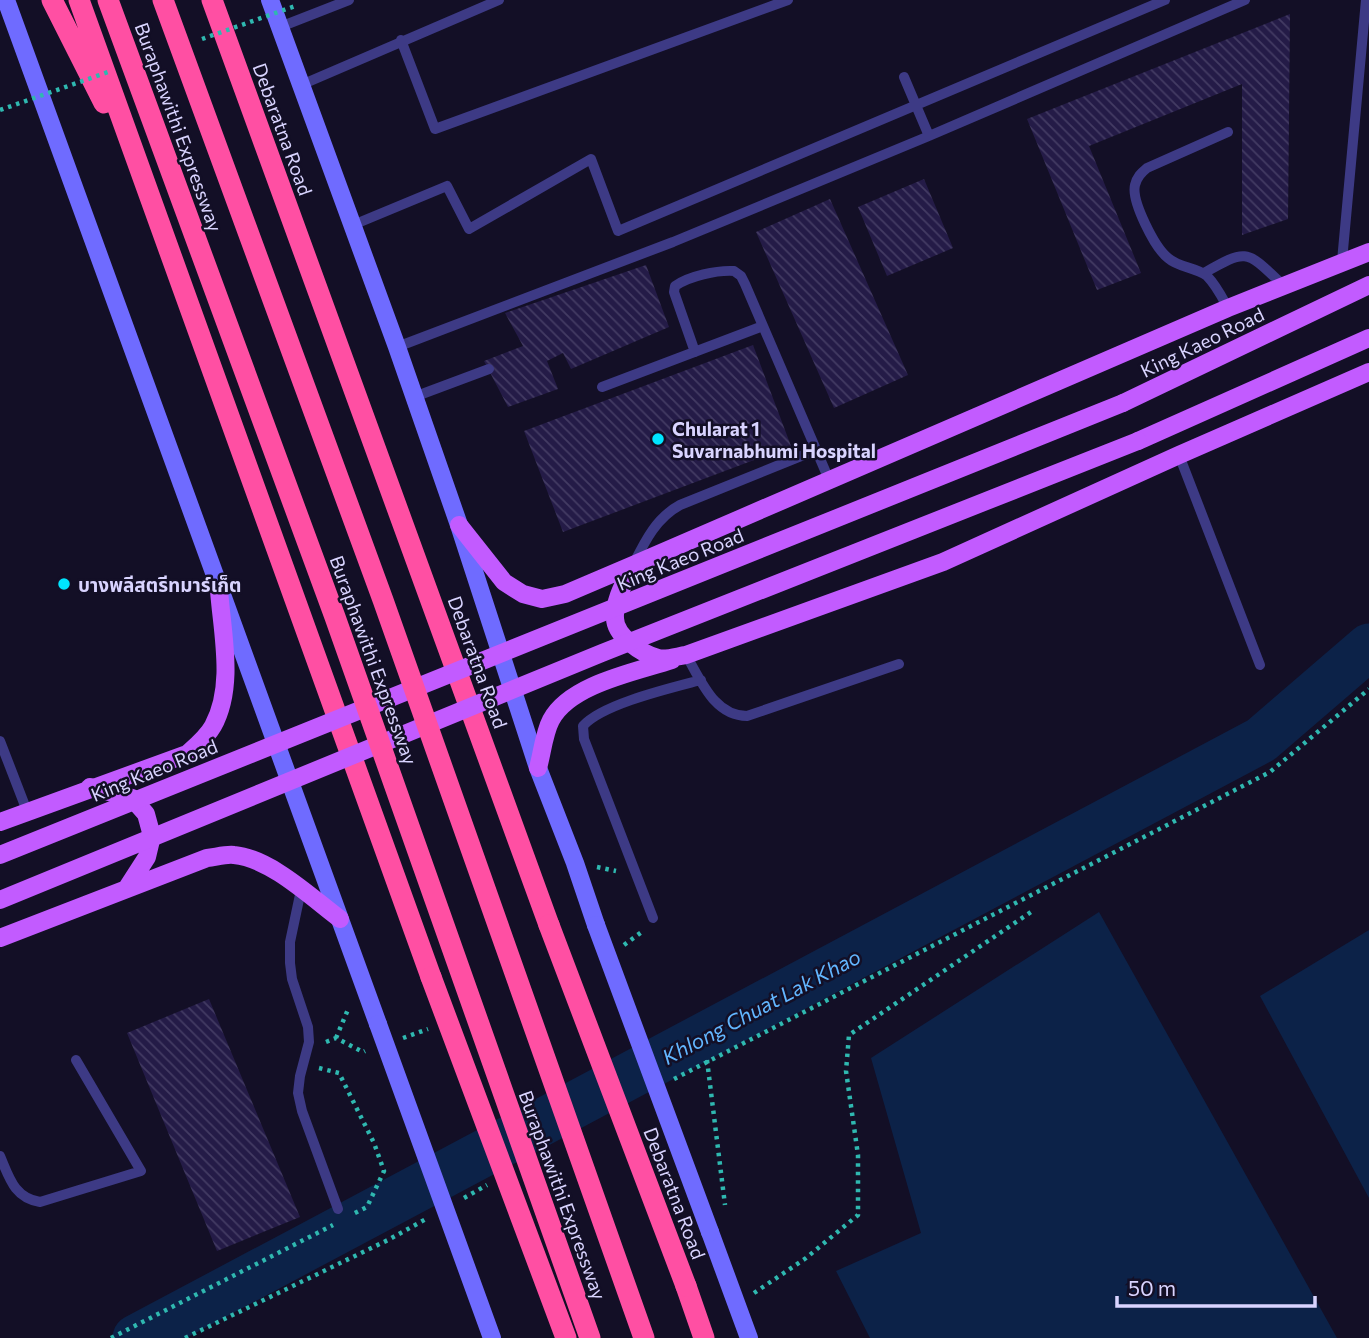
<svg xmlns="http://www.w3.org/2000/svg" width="1369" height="1338" font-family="Commissioner,'Noto Sans Thai',sans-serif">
<defs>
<pattern id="building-back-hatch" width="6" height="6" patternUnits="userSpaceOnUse" patternTransform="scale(1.75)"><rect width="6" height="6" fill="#241b47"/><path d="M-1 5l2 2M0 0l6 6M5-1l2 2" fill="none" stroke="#433b63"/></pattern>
</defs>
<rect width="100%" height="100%" fill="#130f26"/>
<path fill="#0c2248" d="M 1099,912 L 1337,1338 L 870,1338 L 836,1271 L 921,1233 L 871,1058 Z
M 1369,930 L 1369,1198 L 1260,996 Z"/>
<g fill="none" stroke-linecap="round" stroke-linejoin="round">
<path stroke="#0c2248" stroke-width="47" d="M 136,1338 L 1261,740 L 1369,647"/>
</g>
<path fill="url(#building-back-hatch)" d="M 1290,14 L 1288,219 L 1242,235 L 1242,84 L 1089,146 L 1141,273 L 1097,290 L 1027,119 Z
M 924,179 L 953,248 L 887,276 L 858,207 Z
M 830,199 L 908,375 L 834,408 L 756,232 Z
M 646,265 L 669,327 L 571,369 L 563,353 L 547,361 L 558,389 L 508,407 L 484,361 L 523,346 L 505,313 Z
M 753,345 L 791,446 L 563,532 L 524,431 Z
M 209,999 L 300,1217 L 217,1251 L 127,1033 Z"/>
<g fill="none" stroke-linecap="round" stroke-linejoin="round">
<path stroke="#2fb8b0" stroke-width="4.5" stroke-dasharray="3.5 5" stroke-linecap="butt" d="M 597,867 L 616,871
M 624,945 L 643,931
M 336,1038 L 349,1007
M 403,1038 L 428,1029
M 326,1042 L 336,1038 L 363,1052 L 365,1051
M 707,1060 L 725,1205
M 319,1068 L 339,1073 L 374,1143 L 384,1171 L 367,1207 L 353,1214
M 674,1079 L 1270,772 L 1369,689
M 464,1198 L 487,1185
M 754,1293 L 806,1258 L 858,1215 L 858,1155 L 846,1071 L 849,1035 L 1031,912
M 111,1338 L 333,1225
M 185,1338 L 388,1240 L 426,1219"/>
<path stroke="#3d3a85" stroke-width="10" d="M 280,27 L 349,0
M 401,40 L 435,129 L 788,0
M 904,77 L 929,136
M 301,85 L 499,0
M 1228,132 L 1147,168 C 1141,173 1137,177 1135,185 C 1131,201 1155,248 1168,258 C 1179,268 1196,267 1207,276 C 1216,285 1222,297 1228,308
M 353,225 L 447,186 L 469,229 L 591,159 L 618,231 L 1165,0
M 1342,261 L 1366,0
M 1204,273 C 1248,248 1246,250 1283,285
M 397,347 L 673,242 L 929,136 L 1245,0
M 695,352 L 674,292 L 675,286 C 689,276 717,270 734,271 L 741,276 L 745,284 L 830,482
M 602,387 L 763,326
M 414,397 L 489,369
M 1179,455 L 1260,665
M 633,565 C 645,541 656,518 680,505 L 816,450
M 686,655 C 701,680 714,716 747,716 L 899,664
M 0,741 L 27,811
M 301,890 L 290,942 L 290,963 L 292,979 L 308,1027 L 309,1042 L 300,1076 L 298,1093 L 302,1111 L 338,1209
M 653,918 L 584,739 L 583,726 C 602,704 671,688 701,680
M 0,1156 C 9,1177 14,1198 40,1202 L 141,1171 L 76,1060"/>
<path stroke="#6f6bff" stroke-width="18" d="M 6,0 L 378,1024
M 270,0 L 397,347 L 459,525 L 538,768 L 575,863 L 596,925
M 710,1232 L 749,1338"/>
<path stroke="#c25bff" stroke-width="18" d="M 1369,252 L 1228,308 L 633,565 C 625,582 614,599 615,618 C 615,636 642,654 658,658 C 666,660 678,656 686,655 L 943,562 L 1179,455 L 1369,372
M 1123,403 L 1369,285
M 1138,441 L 1369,338
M 459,525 L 504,582 L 523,594 L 542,599 L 565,594 L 633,565
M 538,768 C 542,754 544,733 551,720 C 570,684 636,672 672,660
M 90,787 L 132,798 L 146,814 L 152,836 L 147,857 L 127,888
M 0,822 L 187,754 C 196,746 207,737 213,726 C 235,686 222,633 219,590
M 0,938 L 207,858 C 216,857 226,854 234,855 C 270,858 312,898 340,919"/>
<path stroke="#ff4fa3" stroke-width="21" d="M 52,0 L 104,103
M 79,0 L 431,977
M 212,0 L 549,925
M 686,1286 L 704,1338"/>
<path stroke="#2fb8b0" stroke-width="4.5" stroke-dasharray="3.5 5" stroke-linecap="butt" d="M 202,39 L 298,5
M 0,110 L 111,71"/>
<path stroke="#6f6bff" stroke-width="18" d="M 596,925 L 710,1232
M 378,1024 L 492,1338"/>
<path stroke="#c25bff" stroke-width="18" d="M 0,855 L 1123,403
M 0,900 L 602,653 L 1138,441"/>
<path stroke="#ff4fa3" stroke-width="21" d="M 108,0 L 335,617 L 590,1338
M 163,0 L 383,600 L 644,1338
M 549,925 L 686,1286
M 431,977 L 566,1338"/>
</g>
<g fill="#00e5ff" stroke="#130f26" stroke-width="2.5">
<circle cx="658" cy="439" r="7"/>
<circle cx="64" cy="584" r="7"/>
</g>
<g text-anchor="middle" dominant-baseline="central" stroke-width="5" stroke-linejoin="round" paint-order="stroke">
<g font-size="19" fill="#d9d4ff" stroke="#130f26">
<text transform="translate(179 127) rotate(70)">Buraphawithi Expressway</text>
<text transform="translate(283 129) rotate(70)">Debaratna Road</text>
<text transform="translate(1202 342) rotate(-26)">King Kaeo Road</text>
<text transform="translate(680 559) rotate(-22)">King Kaeo Road</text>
<text transform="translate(374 660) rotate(70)">Buraphawithi Expressway</text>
<text transform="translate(478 662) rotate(70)">Debaratna Road</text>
<text transform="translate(154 770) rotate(-22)">King Kaeo Road</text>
<text transform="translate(675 1193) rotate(69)">Debaratna Road</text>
<text transform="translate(563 1195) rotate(70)">Buraphawithi Expressway</text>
</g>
<g font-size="19" font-weight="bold" fill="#d9d4ff" stroke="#130f26" text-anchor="start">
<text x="672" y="428">Chularat 1<tspan x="672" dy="22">Suvarnabhumi Hospital</tspan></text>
<text x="78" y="584">บางพลีสตรีทมาร์เก็ต</text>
</g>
<g font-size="21" font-style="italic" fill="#62b6ff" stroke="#130f26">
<text transform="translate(761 1006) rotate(-28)">Khlong Chuat Lak Khao</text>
</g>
</g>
<path d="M1117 1296v10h198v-10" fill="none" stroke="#d9d4ff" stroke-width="3.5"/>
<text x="1128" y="1296" font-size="21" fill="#d9d4ff" stroke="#130f26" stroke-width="5" paint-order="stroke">50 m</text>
</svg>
